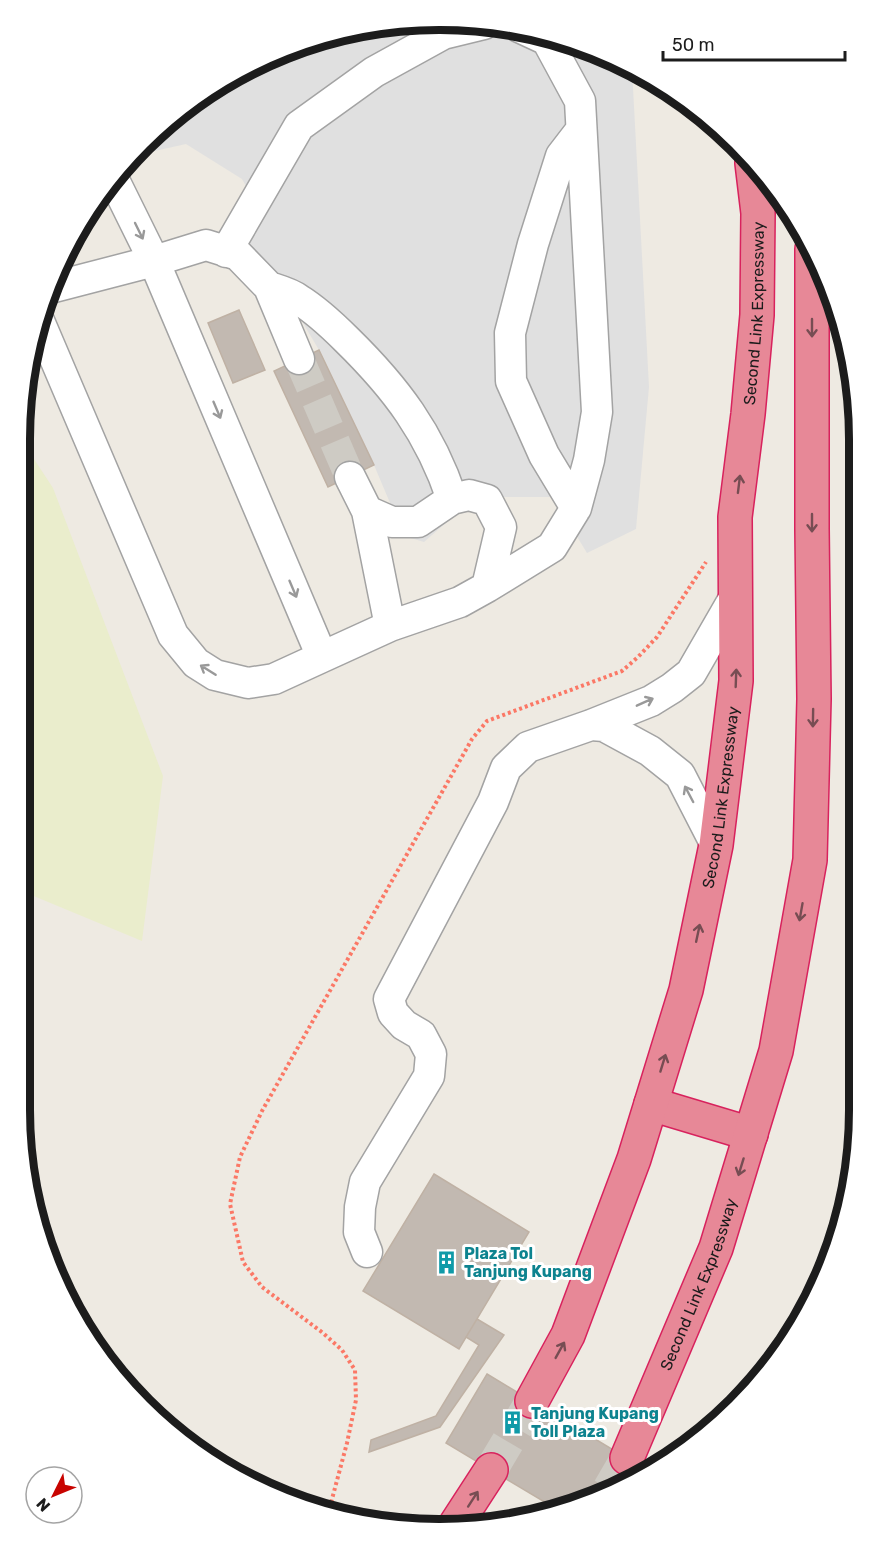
<svg xmlns="http://www.w3.org/2000/svg" width="879" height="1549" font-family="Rubik,sans-serif">
<rect width="100%" height="100%" fill="#eeeae2"/>
<path fill="#eaedcc" d="M 20,454 L 34,459 L 53,488 L 163,776 L 142,941 L 24,892 L 20,893 Z"/>
<path fill="#e0e0e0" d="M 439,20 L 521,28 L 600,51 L 632,69 L 649,387 L 636,529 L 587,553 L 553,497 L 495,497 L 455,515 L 424,542 L 404,536 L 374,465 L 319,350 L 278,281 L 228,241 L 251,195 L 242,179 L 186,144 L 132,156 L 142,143 L 206,90 L 278,52 L 357,28 Z"/>
<path fill="#c2b9b1" stroke="#bfb1a4" stroke-width="1.5" d="M 239,310 L 265,370 L 233,383 L 208,323 Z
M 319,350 L 374,465 L 328,487 L 274,371 Z
M 434,1174 L 529,1232 L 459,1349 L 363,1291 Z
M 477,1319 L 504,1335 L 440,1427 L 369,1452 L 371,1440 L 436,1416 L 479,1345 L 466,1337 Z
M 487,1374 L 645,1469 L 575,1507 L 558,1510 L 446,1443 Z"/>
<g fill="none" stroke-linecap="round" stroke-linejoin="round">
<path stroke="#cecbc4" stroke-width="30" stroke-dasharray="30 15" stroke-linecap="butt" d="M 299,359 L 350,477"/>
<path stroke="#cecbc4" stroke-width="33" stroke-dasharray="33 16" stroke-linecap="butt" d="M 491,1470 L 532,1401
M 609,1489 L 627,1458"/>
<defs>
<path id="minor" d="M 226,252 L 299,126 L 374,72 L 443,34 L 484,24
M 269,287 C 278,290 290,293 298,299 C 316,310 332,325 347,340 C 396,388 430,433 452,499
M 50,288 L 154,261 L 206,245 L 238,255 L 269,287 L 299,359
M 39,321 L 173,635 L 196,663 L 215,675 L 248,683 L 274,679 L 322,657 L 154,261 L 113,178
M 576,508 L 544,455 L 511,381 L 510,333 L 533,244 L 561,156 L 581,130
M 367,511 L 390,626
M 487,587 L 552,547 L 576,508 L 589,460 L 597,412 L 580,101 L 547,40 L 519,27
M 322,657 L 390,626 L 460,602 L 487,587 L 501,527 L 487,500 L 469,495 L 452,499 L 418,522 L 392,522 L 367,511 L 350,477
M 591,725 L 604,726 L 650,751 L 680,775 L 716,845
M 367,1252 L 359,1232 L 360,1207 L 365,1182 L 429,1076 L 431,1054 L 421,1035 L 404,1025 L 393,1013 L 389,999 L 493,802 L 506,768 L 528,747 L 591,725 L 651,701 L 672,688 L 691,673 L 736,595"/>
<g id="highway">
<path d="M 651,1104 L 751,1134"/>
<path id="s1" d="M 532,1401 L 568,1335 L 634,1159 L 686,990 L 716,845 L 736,681 L 735,517 L 748,414 L 757,315 L 758,213 L 752,163"/>
<path id="s2" d="M 627,1458 L 716,1248 L 776,1051 L 810,860 L 814,699 L 812,529 L 812,249"/>
<path d="M 454,1527 L 491,1470"/>
</g>
</defs>
<use href="#minor" stroke="#a3a3a3" stroke-width="33"/>
<use href="#highway" stroke="#d8225d" stroke-width="36"/>
<path stroke="#fb7866" stroke-width="4" stroke-dasharray="3 3" stroke-linecap="butt" d="M 328,1514 L 347,1443 L 356,1400 L 355,1370 L 342,1350 L 323,1333 L 262,1287 L 243,1262 L 230,1204 L 240,1157 L 262,1111 L 472,739 L 487,721 L 622,671 L 638,657 L 657,637 L 706,562"/>
<use href="#minor" stroke="#fff" stroke-width="30"/>
<use href="#highway" stroke="#e78897" stroke-width="33"/>
</g>
<defs><path id="oneway-shaft" d="M-6 0H5M1.5-3L5.5 0L1.5 3" fill="none" stroke-width="1.6" stroke-linecap="round" stroke-linejoin="round" transform="scale(1.5)"/></defs>
<g stroke="#999">
<use href="#oneway-shaft" transform="translate(139 231) rotate(64)"/>
<use href="#oneway-shaft" transform="translate(217 410) rotate(67)"/>
<use href="#oneway-shaft" transform="translate(293 589) rotate(67)"/>
<use href="#oneway-shaft" transform="translate(208 670) rotate(-148)"/>
<use href="#oneway-shaft" transform="translate(645 702) rotate(-24)"/>
<use href="#oneway-shaft" transform="translate(689 794) rotate(-118)"/>
</g>
<g stroke="#774d53">
<use href="#oneway-shaft" transform="translate(812 328) rotate(90)"/>
<use href="#oneway-shaft" transform="translate(739 484) rotate(-83)"/>
<use href="#oneway-shaft" transform="translate(812 523) rotate(90)"/>
<use href="#oneway-shaft" transform="translate(736 678) rotate(-88)"/>
<use href="#oneway-shaft" transform="translate(813 718) rotate(91)"/>
<use href="#oneway-shaft" transform="translate(801 912) rotate(100)"/>
<use href="#oneway-shaft" transform="translate(698 933) rotate(-78)"/>
<use href="#oneway-shaft" transform="translate(663 1063) rotate(-73)"/>
<use href="#oneway-shaft" transform="translate(741 1167) rotate(107)"/>
<use href="#oneway-shaft" transform="translate(560 1350) rotate(-61)"/>
<use href="#oneway-shaft" transform="translate(473 1499) rotate(-57)"/>
</g>
<defs>
<symbol id="building-bare" viewBox="-9 -9 18 18"><path d="M-4-6H4V6H1V3H-1V6H-4ZM-2.5-4.3h1.7v1.8h-1.7ZM.8-4.3h1.7v1.8H.8ZM-2.5-1h1.7V.8h-1.7ZM.8-1h1.7V.8H.8Z" fill="#0f9aa8" stroke="#fff" stroke-width="2.5" paint-order="stroke"/></symbol>
</defs>
<g fill-rule="evenodd">
<use href="#building-bare" x="430" y="1246" width="33" height="33"/>
<use href="#building-bare" x="496" y="1406" width="33" height="33"/>
</g>
<g text-anchor="middle" dominant-baseline="central" stroke-width="6" stroke-linejoin="round" paint-order="stroke">
<g font-size="16" fill="#1c1c1c" stroke="#fff">
<text stroke="none"><textPath href="#s1" startOffset="1122">Second Link Expressway</textPath></text>
<text stroke="none"><textPath href="#s1" startOffset="636">Second Link Expressway</textPath></text>
<text stroke="none"><textPath href="#s2" startOffset="188">Second Link Expressway</textPath></text>
</g>
<g font-size="16" font-weight="bold" fill="#0d838f" stroke="#fff" text-anchor="start">
<text x="464" y="1253">Plaza Tol<tspan x="464" dy="18">Tanjung Kupang</tspan></text>
<text x="531" y="1413">Tanjung Kupang<tspan x="531" dy="18">Toll Plaza</tspan></text>
</g>
</g>
<path d="M0 0H879V1549H0ZM439 30H440A409 409 0 0 1 849 439V1110A409 409 0 0 1 440 1519H439A409 409 0 0 1 30 1110V439A409 409 0 0 1 439 30Z" fill="#fff" fill-rule="evenodd"/>
<path fill="none" stroke="#1c1c1c" stroke-width="8" d="M439 30H440A409 409 0 0 1 849 439V1110A409 409 0 0 1 440 1519H439A409 409 0 0 1 30 1110V439A409 409 0 0 1 439 30Z"/>
<g transform="translate(54 1495) rotate(227)"><circle r="28" fill="#ffffff" stroke="#a4a4a4" stroke-width="1.5"/>
<path d="M0-4.5L10 22L0 15L-10 22Z" fill="#c80400"/>
<text y="-9" font-size="16" font-weight="bold" text-anchor="middle" fill="#1c1c1c">N</text>
</g>
<path d="M663 51v9h182v-9" fill="none" stroke="#1c1c1c" stroke-width="3"/>
<text x="672" y="51" font-size="18" fill="#1c1c1c" stroke="#ffffff" stroke-width="4.5" paint-order="stroke">50 m</text>
</svg>
